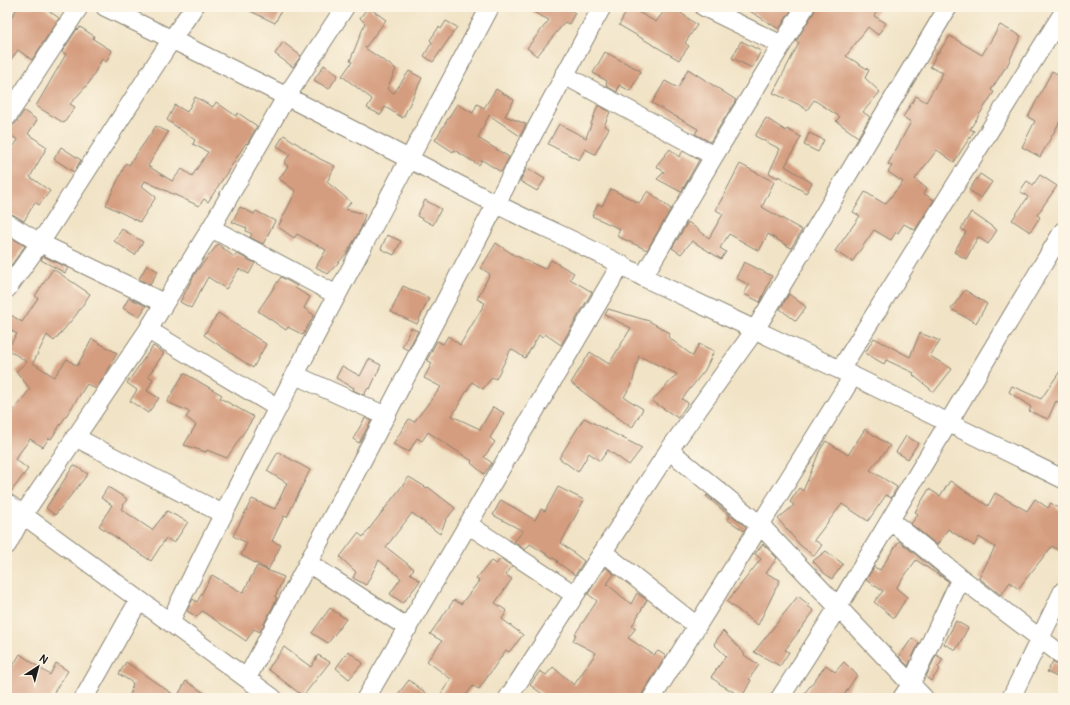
<svg xmlns="http://www.w3.org/2000/svg" width="1070" height="705" font-family="Pangolin,sans-serif">
<rect width="100%" height="100%" fill="#fcf5e5"/>
<filter id="ink" filterUnits="userSpaceOnUse"><feTurbulence type="fractalNoise" baseFrequency=".025" numOctaves="2"/><feDisplacementMap in="SourceGraphic" scale="8" xChannelSelector="R" yChannelSelector="G"/><feConvolveMatrix kernelMatrix="1 2 1 2 8 2 1 2 1" color-interpolation-filters="sRGB"/></filter>
<filter id="wash" filterUnits="userSpaceOnUse"><feTurbulence type="fractalNoise" baseFrequency=".012" numOctaves="4" result="noise"/><feDisplacementMap in="SourceGraphic" scale="16" xChannelSelector="R" yChannelSelector="G"/><feGaussianBlur stdDeviation="0.9" result="paint"/><feColorMatrix in="noise" values="0 0 0 0 0 0 0 0 0 0 0 0 0 0 0 0 0 1.4 0 .05"/><feComposite in="paint" operator="in"/></filter>
<g filter="url(#wash)">
<rect width="100%" height="100%" fill="#f1e3c6"/>
<g id="blocks">
<path fill="#d59d7f" d="M 18,7 L 43,7 L 59,18 L 32,60 L 18,50 L 7,65 L 7,24 Z
M 242,7 L 283,7 L 275,23 Z
M 368,7 L 386,20 L 365,48 L 396,69 L 387,89 L 394,93 L 409,71 L 422,78 L 403,118 L 385,107 L 381,115 L 367,108 L 372,99 L 342,76 L 352,62 L 350,61 L 365,23 L 360,18 Z
M 523,7 L 566,7 L 575,13 L 569,24 L 565,22 L 537,56 L 527,48 L 549,20 Z
M 629,7 L 656,22 L 667,7 L 673,7 L 697,25 L 685,43 L 689,46 L 679,60 L 619,25 Z
M 743,7 L 793,7 L 779,29 Z
M 815,7 L 880,7 L 874,16 L 886,23 L 878,35 L 868,27 L 846,56 L 869,70 L 865,78 L 880,92 L 863,112 L 870,117 L 858,137 L 836,121 L 840,117 L 814,100 L 807,110 L 798,104 L 773,93 L 799,43 L 796,41 L 814,12 Z
M 446,21 L 457,27 L 433,62 L 424,56 L 432,42 L 430,40 L 439,27 L 441,29 Z
M 1000,25 L 1021,36 L 1006,68 L 1005,68 L 991,90 L 994,92 L 970,129 L 974,131 L 954,162 L 937,150 L 915,179 L 927,189 L 923,193 L 934,200 L 915,230 L 904,224 L 898,233 L 896,232 L 891,240 L 874,230 L 852,262 L 835,251 L 860,216 L 853,212 L 865,192 L 885,204 L 903,182 L 888,172 L 892,166 L 888,164 L 911,122 L 903,117 L 916,96 L 926,102 L 943,73 L 930,67 L 937,53 L 938,53 L 950,36 L 982,55 Z
M 80,27 L 94,36 L 93,39 L 112,51 L 106,62 L 102,59 L 89,83 L 70,104 L 75,107 L 64,123 L 36,106 L 66,54 L 62,52 L 77,29 L 78,30 Z
M 741,41 L 761,51 L 752,68 L 732,58 Z
M 283,42 L 301,56 L 293,67 L 275,54 Z
M 605,52 L 641,71 L 630,91 L 619,85 L 617,92 L 606,86 L 607,81 L 593,73 Z
M 324,65 L 338,75 L 329,89 L 314,80 Z
M 688,69 L 736,100 L 710,142 L 695,134 L 698,129 L 652,103 L 665,81 L 678,88 Z
M 1052,71 L 1063,77 L 1063,116 L 1040,157 L 1022,147 L 1035,121 L 1028,117 Z
M 496,89 L 514,100 L 505,116 L 526,124 L 520,136 L 489,115 L 478,138 L 509,157 L 501,172 L 482,160 L 479,165 L 454,150 L 453,152 L 435,140 L 457,104 L 473,113 L 477,104 L 484,108 Z
M 195,97 L 213,107 L 216,102 L 236,116 L 238,113 L 257,126 L 247,144 L 246,143 L 208,202 L 204,199 L 199,206 L 145,181 L 142,186 L 156,197 L 140,222 L 106,205 L 126,163 L 129,165 L 156,126 L 168,132 L 148,166 L 172,181 L 182,169 L 192,176 L 208,152 L 193,144 L 195,140 L 167,120 L 175,105 L 187,112 Z
M 598,105 L 610,112 L 604,126 L 609,128 L 595,154 L 585,149 L 579,160 L 548,144 L 559,124 L 586,138 Z
M 24,111 L 37,120 L 28,134 L 47,147 L 30,177 L 50,191 L 39,205 L 35,202 L 24,221 L 12,214 L 7,213 L 7,156 L 18,140 L 7,133 L 7,127 L 12,126 L 16,123 Z
M 766,118 L 786,131 L 787,129 L 801,137 L 785,166 L 812,183 L 806,193 L 778,176 L 778,178 L 769,173 L 780,149 L 755,136 Z
M 809,133 L 824,140 L 818,152 L 804,145 Z
M 284,135 L 320,159 L 335,166 L 327,182 L 351,202 L 345,209 L 365,214 L 361,228 L 347,253 L 328,274 L 316,267 L 326,250 L 297,234 L 294,238 L 278,227 L 296,191 L 279,179 L 288,166 L 284,163 L 290,154 L 277,146 Z
M 61,147 L 81,160 L 74,172 L 54,159 Z
M 670,149 L 679,157 L 683,151 L 699,160 L 681,192 L 657,179 L 664,172 L 656,166 Z
M 740,164 L 774,182 L 762,207 L 802,230 L 791,248 L 768,234 L 759,251 L 729,234 L 720,248 L 726,252 L 721,259 L 692,241 L 681,254 L 672,248 L 688,222 L 709,238 L 723,214 L 716,210 Z
M 527,168 L 545,179 L 537,191 L 520,181 Z
M 980,174 L 992,182 L 981,198 L 969,190 Z
M 1040,175 L 1057,186 L 1037,215 L 1040,217 L 1030,232 L 1012,220 L 1028,197 L 1020,191 L 1027,181 L 1033,185 Z
M 611,189 L 639,203 L 648,191 L 671,209 L 647,250 L 617,236 L 620,229 L 592,216 L 598,204 L 602,206 Z
M 425,200 L 441,209 L 433,225 L 417,216 Z
M 240,207 L 254,214 L 256,211 L 275,221 L 263,244 L 250,237 L 252,234 L 246,231 L 247,228 L 232,222 Z
M 971,212 L 997,230 L 988,244 L 978,237 L 966,259 L 954,252 L 966,232 L 961,229 Z
M 122,229 L 143,242 L 135,255 L 114,241 Z
M 7,235 L 25,246 L 7,271 Z
M 387,235 L 401,241 L 394,255 L 381,249 Z
M 496,243 L 514,255 L 545,269 L 551,260 L 574,273 L 570,279 L 592,292 L 561,345 L 545,334 L 543,337 L 539,335 L 525,358 L 511,349 L 496,379 L 492,377 L 483,389 L 472,382 L 452,416 L 480,429 L 493,407 L 504,413 L 490,438 L 495,442 L 484,457 L 492,463 L 484,474 L 471,463 L 472,461 L 428,432 L 422,441 L 417,438 L 409,452 L 393,444 L 409,419 L 414,422 L 441,387 L 424,378 L 432,363 L 427,360 L 437,341 L 443,344 L 448,336 L 460,345 L 485,303 L 477,299 L 490,274 L 481,268 Z
M 218,244 L 234,257 L 237,254 L 255,263 L 249,274 L 239,269 L 226,289 L 208,277 L 191,308 L 180,302 L 196,272 Z
M 43,256 L 68,268 L 65,273 L 41,260 Z
M 744,262 L 772,276 L 760,302 L 744,294 L 749,285 L 736,278 Z
M 147,265 L 158,271 L 150,285 L 139,279 Z
M 53,269 L 90,294 L 76,315 L 54,341 L 47,335 L 33,363 L 54,377 L 67,359 L 77,366 L 92,339 L 117,353 L 108,370 L 96,389 L 87,384 L 51,439 L 49,438 L 43,447 L 30,439 L 15,459 L 28,469 L 10,493 L 7,493 L 7,407 L 13,411 L 30,389 L 16,371 L 27,362 L 7,349 L 17,334 L 7,328 L 7,322 L 11,315 L 22,322 L 38,298 L 35,296 Z
M 281,277 L 295,285 L 297,286 L 295,288 L 310,297 L 304,308 L 314,315 L 303,335 L 288,327 L 286,330 L 258,311 Z
M 403,286 L 429,298 L 417,324 L 391,312 Z
M 965,290 L 987,304 L 976,323 L 951,309 Z
M 789,294 L 806,307 L 796,321 L 780,309 Z
M 129,298 L 146,306 L 139,317 L 123,308 Z
M 608,309 L 649,321 L 670,333 L 668,337 L 693,356 L 699,344 L 714,351 L 705,370 L 682,399 L 688,403 L 678,418 L 652,401 L 677,374 L 639,356 L 632,384 L 624,397 L 643,409 L 632,428 L 571,383 L 590,352 L 609,364 L 631,328 L 605,315 Z
M 218,313 L 266,344 L 253,368 L 204,335 Z
M 411,328 L 418,331 L 408,350 L 402,347 Z
M 920,333 L 940,341 L 930,356 L 952,369 L 934,392 L 913,375 L 914,373 L 886,360 L 884,364 L 865,353 L 874,338 L 910,357 Z
M 153,346 L 164,353 L 148,376 L 153,379 L 147,391 L 159,398 L 148,413 L 130,401 L 137,390 L 127,383 Z
M 369,359 L 381,365 L 370,389 L 368,388 L 364,395 L 353,390 L 354,388 L 336,378 L 342,366 L 360,376 Z
M 1063,367 L 1063,405 L 1056,401 L 1048,419 L 1029,411 L 1031,407 L 1009,392 L 1012,386 L 1041,399 Z
M 184,373 L 222,395 L 220,398 L 254,417 L 227,458 L 207,450 L 206,452 L 184,445 L 196,425 L 186,417 L 190,412 L 167,402 Z
M 365,418 L 371,421 L 359,443 L 353,439 Z
M 584,418 L 642,448 L 629,465 L 608,450 L 600,461 L 589,453 L 578,472 L 559,458 Z
M 865,429 L 890,446 L 870,470 L 897,487 L 891,498 L 886,495 L 868,521 L 842,504 L 814,540 L 822,545 L 814,556 L 800,545 L 778,519 L 794,505 L 790,502 L 799,488 L 803,491 L 820,450 L 826,441 L 848,455 Z
M 906,436 L 918,443 L 908,459 L 896,452 Z
M 278,452 L 310,470 L 287,517 L 284,516 L 272,541 L 281,545 L 268,570 L 241,555 L 247,543 L 233,536 L 252,499 L 275,509 L 287,483 L 267,471 Z
M 74,465 L 88,474 L 55,515 L 46,508 Z
M 409,477 L 427,488 L 428,487 L 455,508 L 446,520 L 440,534 L 412,513 L 386,547 L 414,569 L 410,573 L 420,581 L 403,603 L 390,594 L 401,578 L 379,560 L 366,585 L 353,578 L 356,572 L 340,557 L 358,533 L 363,537 Z
M 950,481 L 988,506 L 995,493 L 1027,511 L 1035,499 L 1048,508 L 1051,503 L 1063,512 L 1063,554 L 1052,546 L 1018,589 L 1010,582 L 1001,595 L 979,578 L 995,547 L 979,537 L 974,546 L 948,529 L 937,545 L 911,524 L 918,514 L 915,512 L 929,489 L 940,496 Z
M 108,487 L 127,499 L 121,509 L 152,530 L 167,511 L 188,522 L 174,543 L 166,538 L 151,561 L 99,526 L 112,505 L 101,498 Z
M 558,487 L 584,500 L 561,543 L 584,561 L 575,575 L 557,562 L 558,561 L 530,544 L 525,550 L 514,542 L 523,531 L 493,515 L 501,500 L 535,520 L 541,509 L 545,511 Z
M 707,495 L 746,527 L 744,531 L 728,520 L 730,516 L 706,496 Z
M 899,541 L 948,581 L 916,560 L 896,588 L 907,597 L 894,618 L 874,602 L 883,591 L 866,580 L 874,567 L 880,570 Z
M 763,544 L 777,558 L 766,573 L 780,580 L 758,625 L 727,602 L 761,559 L 755,554 Z
M 826,551 L 843,564 L 832,579 L 824,573 L 813,561 Z
M 501,559 L 512,566 L 506,575 L 512,579 L 495,603 L 507,611 L 502,619 L 523,635 L 509,652 L 506,650 L 479,689 L 473,686 L 464,698 L 438,698 L 451,679 L 427,661 L 442,641 L 430,634 L 454,600 L 461,604 L 479,581 L 476,579 L 491,561 L 496,564 Z
M 257,566 L 284,577 L 275,597 L 277,598 L 260,632 L 254,629 L 246,641 L 202,611 L 197,617 L 187,611 L 193,599 L 197,602 L 212,575 L 243,593 Z
M 605,567 L 614,574 L 607,584 L 631,604 L 637,593 L 647,600 L 632,626 L 636,628 L 628,638 L 654,655 L 658,651 L 666,656 L 643,692 L 642,698 L 548,698 L 530,685 L 540,671 L 546,675 L 553,667 L 574,685 L 596,653 L 573,641 L 576,634 L 575,634 L 597,601 L 588,594 Z
M 798,596 L 809,605 L 808,606 L 814,611 L 785,650 L 789,652 L 780,666 L 754,652 Z
M 330,608 L 346,619 L 328,643 L 312,633 Z
M 956,621 L 968,628 L 956,650 L 944,644 Z
M 723,631 L 744,653 L 744,655 L 759,665 L 749,679 L 751,680 L 742,697 L 720,684 L 711,677 L 726,656 L 714,644 Z
M 912,638 L 919,643 L 908,666 L 899,657 Z
M 284,647 L 311,667 L 318,655 L 330,662 L 303,696 L 268,669 Z
M 348,651 L 363,663 L 349,679 L 336,668 Z
M 20,654 L 50,675 L 56,663 L 68,671 L 50,698 L 7,698 L 7,676 Z
M 936,655 L 943,659 L 938,667 L 940,669 L 931,681 L 926,677 Z
M 1053,661 L 1057,665 L 1063,666 L 1063,680 L 1047,672 Z
M 126,662 L 177,697 L 186,681 L 212,698 L 129,698 L 133,683 L 119,674 Z
M 844,662 L 857,675 L 842,698 L 801,698 L 826,665 L 835,672 Z
M 409,680 L 432,698 L 395,698 Z"/>
</g>
</g>
<g filter="url(#ink)">
<use href="#blocks" fill-opacity="0" stroke="#868071" stroke-width="1"/>
<g fill="none" stroke-linecap="round" stroke-linejoin="round">
<defs>
<path id="minor" d="M 105,7 C 236,70 365,136 494,203 C 543,228 595,249 643,277 L 853,376 L 1063,479
M 704,7 L 782,45
M 564,75 L 714,156
M 7,117 L 79,7
M 7,223 L 40,243 L 164,303
M 211,228 L 337,295
M 643,277 L 714,156 L 805,7
M 7,289 L 40,243 L 172,39 L 194,7
M 148,330 L 278,408
M 840,370 L 1063,13
M 295,375 L 386,416
M 75,437 L 223,514
M 669,450 L 761,526 L 924,698
M 7,503 L 273,698
M 890,520 L 961,578 L 1063,656
M 469,525 L 575,595
M 7,545 L 23,515 L 148,330 L 211,228 L 286,97 L 345,7
M 603,552 L 697,626
M 308,563 L 408,628
M 170,622 C 271,414 382,211 490,7
M 247,678 C 293,591 340,503 386,415 C 457,279 527,142 602,7
M 84,698 L 139,600
M 366,698 L 621,264
M 508,698 L 669,450 L 755,330 L 948,7
M 652,698 L 853,376
M 780,698 L 838,607 L 1063,231
M 902,698 L 911,684 L 961,578
M 1011,698 L 1063,591"/>
</defs>
<use href="#minor" stroke="#868071" stroke-width="20"/>
<use href="#minor" stroke="#fff" stroke-width="18"/>
</g>
</g>
<rect width="1070" height="705" fill="none" stroke="#fcf5e5" stroke-width="24"/>
<g transform="translate(38 667) rotate(36)" stroke="#fcf5e5" stroke-width="3" paint-order="stroke">
<path d="M0-3L7 15L0 10L-7 15Z" fill="#1c1c1c"/>
<text y="-6" font-size="11" font-weight="bold" text-anchor="middle" fill="#1c1c1c">N</text>
</g>
</svg>
